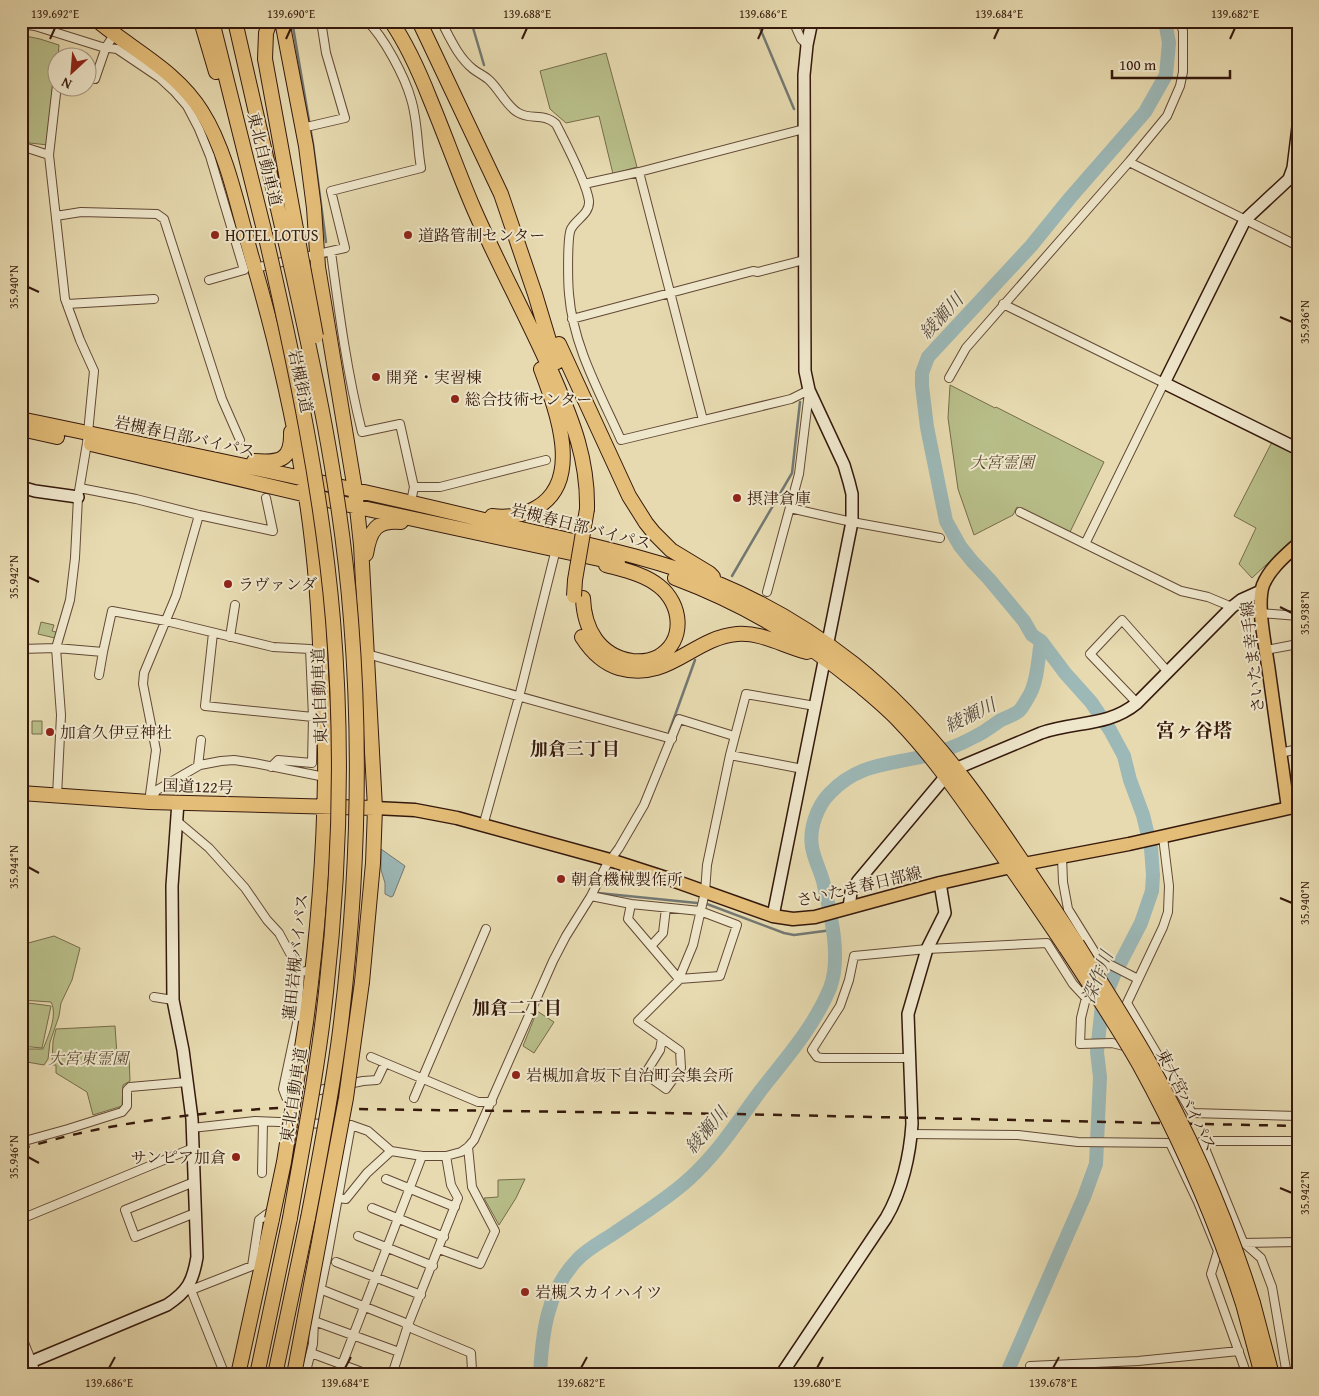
<svg xmlns="http://www.w3.org/2000/svg" width="1319" height="1396" font-family="'Gentium Book Plus','Noto Serif JP',serif">
<rect width="100%" height="100%" fill="#e7dab0"/>
<filter id="stains"><feTurbulence type="fractalNoise" baseFrequency=".004" numOctaves="4"/><feColorMatrix values="0 0 0 0 .2 0 0 0 0 .09 0 0 0 0 .02 0 0 0 .5 -.17"/></filter>
<radialGradient id="worn" r=".72"><stop offset=".6" stop-color="#630" stop-opacity="0"/><stop offset="1" stop-color="#630" stop-opacity=".3"/></radialGradient>
<path fill="#b8be89" stroke="#766c4a" d="M 21,35 L 40,39 L 59,45 L 57,69 L 54,70 L 48,145 L 21,142 Z
M 606,53 L 637,167 L 613,174 L 599,116 L 566,123 L 550,109 L 540,71 Z
M 950,385 L 995,408 L 996,407 L 1104,462 L 1070,532 L 1017,507 L 1013,515 L 974,535 L 958,489 L 948,418 Z
M 1272,442 L 1298,454 L 1298,535 L 1252,578 L 1239,564 L 1256,528 L 1234,516 Z
M 41,622 L 54,625 L 52,631 L 56,632 L 55,638 L 38,634 Z
M 32,721 L 42,721 L 42,734 L 32,734 Z
M 54,936 L 80,948 L 72,980 L 61,1003 L 59,1016 L 50,1042 L 48,1059 L 44,1065 L 21,1061 L 21,1049 L 43,1049 C 48,1037 58,1015 51,1002 L 21,1000 L 21,945 Z
M 21,1002 L 51,1006 L 42,1048 L 21,1046 Z
M 537,1011 L 554,1022 L 534,1053 L 523,1046 Z
M 115,1026 L 117,1055 L 129,1055 L 130,1081 L 123,1085 L 122,1106 L 93,1115 L 87,1092 L 56,1073 L 56,1065 L 52,1065 L 53,1041 L 56,1029 Z
M 525,1179 L 516,1198 L 499,1225 L 484,1198 L 498,1197 L 498,1180 Z"/>
<path fill="#9cb8b7" stroke="#737873" d="M 381,849 L 405,866 L 393,896 L 391,897 L 385,894 L 385,883 L 381,870 Z"/>
<g fill="none" stroke-linecap="round" stroke-linejoin="round">
<path stroke="#737873" stroke-width="2.5" d="M 292,21 L 313,144 L 326,242
M 471,21 L 484,65
M 757,21 L 794,109
M 732,576 L 792,473 L 800,402
M 669,732 L 695,660
M 598,893 L 707,904 L 784,933 L 794,935 L 832,930"/>
<path stroke="#9cb8b7" stroke-width="14" d="M 540,1375 C 542,1334 547,1291 577,1260 C 587,1249 601,1242 613,1234 C 639,1216 666,1200 689,1179 C 718,1153 738,1121 761,1090 C 786,1058 814,1027 830,988 C 842,957 830,912 823,881 C 820,870 814,859 812,847 C 809,829 817,806 830,793 C 856,766 883,765 916,758 C 936,754 958,746 976,736 C 985,732 993,725 1001,720 C 1007,717 1014,715 1019,711 C 1023,707 1027,699 1030,694 C 1038,679 1038,658 1041,641
M 1006,1375 L 1084,1197 L 1096,1164 L 1100,1077 L 1097,1052 L 1102,1005 L 1114,975 L 1141,923 L 1152,891 L 1153,875 L 1151,848 L 1143,815 L 1130,780 L 1124,756 L 1110,730 L 1091,702 L 1065,673 L 1041,641 L 1032,635 L 1024,621 L 989,579 L 972,561 L 960,546 L 946,521 L 927,427 L 922,386 L 922,373 L 928,357 L 1031,246 L 1070,198 L 1145,112 L 1166,75 L 1169,43 L 1165,21"/>
<defs>
<path id="street" d="M 441,21 C 450,38 458,57 473,69 C 478,73 485,76 489,80 C 499,89 506,105 517,112 C 530,121 543,112 556,124 C 565,142 587,183 589,201 C 590,214 576,219 571,229 C 567,237 568,283 569,294 C 573,346 600,393 621,440 L 791,399 L 809,390
M 793,21 L 801,39 L 807,45
M 21,24 L 35,26 L 102,47 L 117,49 L 160,78 L 174,91 L 187,106 L 199,129 L 210,156 L 244,270 L 209,280
M 88,78 L 95,79 L 106,47 L 114,35
M 302,128 L 345,118 L 326,53 L 321,21
M 21,146 L 49,155
M 1129,162 L 1298,246
M 639,172 L 703,420
M 584,184 L 639,172 L 804,129
M 56,216 L 81,212 L 157,214 L 164,219 L 222,399 L 240,440
M 331,252 C 339,312 347,373 362,432 L 400,424 L 414,487 L 411,502
M 255,268 L 345,248 L 331,191 L 421,168 C 417,146 418,121 411,99 C 405,77 384,37 367,21
M 67,304 L 154,299
M 1003,304 L 1164,383 L 1085,544
M 572,319 L 753,271 L 758,272 L 804,260
M 949,378 L 966,348 L 1129,162 L 1167,116 L 1180,86 L 1183,72 L 1183,31 L 1180,21
M 414,487 L 440,487 L 546,460
M 80,488 L 136,499 L 199,515 L 273,531 L 266,498
M 790,508 L 852,522 L 940,538
M 1020,512 L 1181,591 L 1208,597 L 1232,607
M 767,592 L 799,474 L 809,392
M 1261,613 L 1298,616
M 213,633 L 205,706 L 313,717
M 230,637 L 235,605
M 21,649 L 56,648 L 103,652 L 112,611 L 166,621 L 273,647 L 310,649 L 313,717 L 312,763 L 278,760 L 271,767
M 1266,650 L 1298,644
M 367,654 L 672,739
M 99,675 L 103,652
M 1137,703 L 1090,654 L 1122,620 L 1168,672
M 1280,753 L 1298,749
M 730,755 L 803,769
M 198,766 L 201,740
M 57,796 L 61,715 L 56,648 L 70,600 L 75,558 L 78,497 L 87,443 L 94,371 L 80,340 L 65,299 L 49,155 L 58,76
M 150,800 L 157,790 L 200,765 L 221,761 L 234,760 L 254,763 L 325,777
M 149,802 L 156,750 L 143,684 L 144,673 L 176,596 L 199,515
M 177,821 L 209,848 L 245,888 L 267,920 L 279,933 L 300,972
M 483,826 L 519,697 L 556,549
M 1163,837 L 1169,886 L 1168,912 L 1163,927 L 1127,1003 L 1192,1113 L 1298,1116
M 1062,857 L 1063,882 L 1068,909 L 1099,959 L 1138,979
M 591,896 L 631,904 L 700,911 L 737,925 L 720,976 L 679,979 L 628,919 L 631,904
M 651,946 L 663,933 L 666,908
M 313,970 L 300,972 L 297,1023 L 283,1089 L 286,1097 L 363,1081 L 377,1080 L 385,1063
M 154,997 L 173,1000
M 662,1038 L 660,1050 L 645,1074 L 666,1089 L 681,1068 L 680,1051 L 638,1021 L 678,981 L 693,945 L 705,892 L 707,865 L 730,755 L 746,694 L 815,706
M 1144,1052 L 1159,1056
M 371,1057 L 478,1102 L 492,1102
M 909,1058 L 822,1058 L 817,1057 L 812,1050 L 840,1006 L 849,980 L 854,956 L 927,949 L 1047,943 L 1073,984 L 1086,998 L 1081,1018 L 1080,1044 L 1112,1043 L 1128,1047
M 414,1098 L 486,929
M 339,1125 L 351,1125 L 368,1131 L 391,1151 L 422,1156 L 446,1156 L 461,1152 L 468,1147 L 474,1140 L 553,961 L 566,936 L 591,896 L 606,866 L 619,848 L 644,805 L 679,719 L 734,736
M 192,1128 L 255,1121 L 327,1124
M 911,1134 L 1018,1135 L 1078,1142 L 1170,1143 L 1198,1202 L 1218,1251 L 1211,1274 L 1247,1375
M 21,1142 L 68,1129 L 122,1112 L 127,1106 L 127,1090 L 130,1087 L 187,1082
M 262,1173 L 263,1122
M 386,1179 L 455,1207
M 194,1182 L 125,1210 L 135,1237 L 195,1213
M 338,1198 L 346,1199 L 367,1173 L 391,1151
M 372,1208 L 444,1237
M 21,1219 L 193,1148
M 358,1236 L 433,1266
M 1241,1243 L 1298,1242
M 439,1249 L 480,1264 L 495,1231 L 472,1187 L 468,1147
M 336,1262 L 421,1295
M 190,1284 L 191,1290 L 252,1266 L 259,1220 L 267,1214
M 191,1290 L 225,1375
M 325,1291 L 403,1322 L 413,1329 L 471,1353 L 472,1370 L 485,1375
M 314,1321 L 399,1352
M 21,1335 L 37,1375
M 311,1353 L 370,1375
M 1030,1366 L 1138,1361 L 1239,1351
M 305,1375 L 313,1344 L 314,1321 L 327,1258 L 351,1125
M 338,1375 L 422,1156
M 392,1375 L 408,1325 L 458,1198 L 451,1185 L 446,1156
M 1287,1375 L 1272,1287 L 1261,1258 L 1243,1242 L 1202,1141 L 1298,1141"/>
<path id="secondary" d="M 1298,127 L 1293,168 L 1289,179 L 1245,220 L 1164,383 L 1298,449
M 21,487 L 35,491 L 78,497
M 849,908 L 851,892 L 858,881 L 946,776 L 955,769 L 1041,733 C 1075,721 1108,727 1137,703 L 1232,607 L 1241,600 L 1261,591
M 773,916 L 852,522 L 852,494 L 849,482 L 844,465 L 809,390 L 805,371 L 804,75 L 807,45 L 812,21
M 21,1366 L 167,1305 C 188,1291 193,1281 197,1257 L 192,1119 L 183,1050 L 173,1000 L 172,886 L 178,802
M 781,1375 L 886,1218 C 902,1191 910,1155 912,1124 L 908,1014 L 927,949 L 945,913 L 940,883"/>
<path id="primary" d="M 375,808 L 415,810 L 457,818 L 610,860 L 672,880 L 773,916 L 793,919 L 815,917 L 940,883 L 1024,864 L 1129,844 L 1298,806
M 1288,808 C 1282,763 1275,717 1269,672 C 1266,649 1256,605 1263,585 C 1270,568 1285,556 1298,544"/>
<path id="highway" d="M 98,21 C 134,51 177,71 202,112 C 227,151 239,213 252,258 C 273,330 291,404 303,478 C 314,541 319,605 321,670 C 323,705 326,741 325,777 C 324,859 317,941 306,1022
M 201,21 L 216,72
M 212,21 L 266,238
M 235,21 L 283,231
M 270,21 L 266,33 L 265,59 L 296,229
M 282,21 L 306,146 L 314,208 L 318,267 L 355,490 L 361,545 L 375,808 L 373,863 L 362,982
M 391,21 C 408,46 419,71 430,99 C 445,135 458,172 473,207 C 498,265 529,320 554,378 C 573,422 588,460 587,509
M 419,21 L 501,194 L 535,294 L 551,347 L 557,362
M 559,344 L 629,496 L 646,523 L 654,533 L 671,550 L 709,573 L 713,577
M 21,419 C 177,452 333,483 488,521 C 564,540 648,555 721,585 C 769,605 813,632 854,664 C 948,739 1011,845 1077,944
M 21,429 L 57,437
M 91,444 L 358,507 L 618,563
M 254,461 C 279,463 292,461 291,432
M 492,516 C 508,518 522,516 536,508 C 584,481 556,409 541,369
M 366,554 C 370,530 376,520 401,522
M 675,578 C 742,603 803,639 858,684 C 872,696 887,708 900,722 C 929,752 953,786 977,820 C 1008,862 1037,905 1066,948
M 583,598 C 584,629 599,656 632,661 C 641,662 650,661 658,657 C 686,641 682,604 659,586 C 644,574 624,570 606,565
M 582,637 C 591,651 602,663 619,668 C 669,682 692,638 737,634 C 762,632 783,646 807,652
M 21,793 L 149,802 L 375,808
M 1253,1303 L 1272,1375
M 1243,1304 L 1262,1375
M 238,1375 L 272,1219
M 257,1375 L 290,1218
M 275,1375 L 308,1218"/>
</defs>
<use href="#street" stroke="#624935" stroke-width="10"/>
<use href="#secondary" stroke="#35190c" stroke-width="14"/>
<use href="#primary" stroke="#35190c" stroke-width="15"/>
<use href="#highway" stroke="#35190c" stroke-width="16"/>
<use href="#street" stroke="#efe7cc" stroke-width="8"/>
<use href="#secondary" stroke="#efe7cc" stroke-width="11"/>
<use href="#primary" stroke="#e4bd78" stroke-width="12"/>
<use href="#highway" stroke="#e4bd78" stroke-width="14"/>
<path stroke="#35190c" stroke-width="2.5" stroke-dasharray="9 9" stroke-linecap="butt" d="M 21,1149 C 104,1123 191,1113 278,1108 L 733,1114 L 1298,1126"/>
<defs>
<path id="highway-bridge" d="M 296,229 L 316,336
M 283,231 C 313,360 341,488 351,620 C 362,757 357,895 340,1031 C 332,1094 320,1156 308,1218
M 266,238 C 295,364 322,491 333,620 C 343,743 340,869 326,992 C 318,1068 303,1143 290,1218
M 574,596 L 575,580 L 587,509
M 1077,944 C 1101,983 1126,1021 1148,1060 C 1191,1137 1227,1219 1253,1303
M 1066,948 C 1091,986 1116,1024 1139,1064 C 1181,1140 1216,1221 1243,1304
M 272,1219 L 284,1162 L 306,1022
M 294,1375 L 346,1098 L 362,982"/>
</defs>
<use href="#highway-bridge" stroke="#35190c" stroke-width="16" stroke-linecap="butt"/>
<use href="#highway-bridge" stroke="#e4bd78" stroke-width="14"/>
</g>
<path fill="none" stroke="#35190c" stroke-width="2" d="M 50,39 L 55,28M 286,39 L 291,28M 522,39 L 527,28M 758,39 L 763,28M 994,39 L 999,28M 1230,39 L 1235,28M 28,287 L 39,292M 1280,317 L 1292,322M 28,577 L 39,582M 1280,607 L 1292,613M 28,867 L 39,873M 1280,898 L 1292,903M 28,1157 L 39,1163M 1280,1188 L 1292,1193M 109,1368 L 115,1357M 345,1368 L 351,1357M 581,1368 L 587,1357M 817,1368 L 823,1357M 1053,1368 L 1059,1357"/>
<g fill="#8f2418" stroke="#efe7cc" stroke-width="2">
<circle cx="215" cy="235" r="5"/>
<circle cx="408" cy="235" r="5"/>
<circle cx="376" cy="377" r="5"/>
<circle cx="455" cy="399" r="5"/>
<circle cx="737" cy="498" r="5"/>
<circle cx="228" cy="584" r="5"/>
<circle cx="50" cy="732" r="5"/>
<circle cx="561" cy="879" r="5"/>
<circle cx="516" cy="1075" r="5"/>
<circle cx="236" cy="1157" r="5"/>
<circle cx="525" cy="1292" r="5"/>
</g>
<g text-anchor="middle" dominant-baseline="central" stroke-width="4" stroke-linejoin="round" paint-order="stroke">
<g font-size="16" fill="#35190c" stroke="#efe7cc">
<text transform="translate(265 159) rotate(76)">東北自動車道</text>
<text transform="translate(301 381) rotate(78)">岩槻街道</text>
<text transform="translate(185 436) rotate(12)">岩槻春日部バイパス</text>
<text transform="translate(581 526) rotate(14)">岩槻春日部バイパス</text>
<text transform="translate(1252 657) rotate(-96)">さいたま幸手線</text>
<text transform="translate(319 696) rotate(-92)">東北自動車道</text>
<text transform="translate(198 786) rotate(2)">国道122号</text>
<text transform="translate(859 886) rotate(-13)">さいたま春日部線</text>
<text transform="translate(295 957) rotate(-84)">蓮田岩槻バイパス</text>
<text transform="translate(293 1095) rotate(-81)">東北自動車道</text>
<text transform="translate(1187 1100) rotate(63)">東大宮バイパス</text>
</g>
<g font-size="16" fill="#35190c" stroke="#efe7cc" text-anchor="start">
<text x="225" y="235">HOTEL LOTUS</text>
<text x="418" y="235">道路管制センター</text>
<text x="386" y="377">開発・実習棟</text>
<text x="465" y="399">総合技術センター</text>
<text x="747" y="498">摂津倉庫</text>
<text x="238" y="584">ラヴァンダ</text>
<text x="60" y="732">加倉久伊豆神社</text>
<text x="571" y="879">朝倉機械製作所</text>
<text x="526" y="1075">岩槻加倉坂下自治町会集会所</text>
<text x="226" y="1157" text-anchor="end">サンピア加倉</text>
<text x="535" y="1292">岩槻スカイハイツ</text>
</g>
<g font-size="16" font-style="italic" fill="#5c4b32" stroke="#efe7cc">
<text x="1002" y="462">大宮霊園</text>
<text x="88" y="1058">大宮東霊園</text>
</g>
<g font-size="18" font-style="italic" fill="#54493f" stroke="#efe7cc">
<text transform="translate(941 316) rotate(-47)">綾瀬川</text>
<text transform="translate(970 715) rotate(-26)">綾瀬川</text>
<text transform="translate(1097 977) rotate(-68)">深作川</text>
<text transform="translate(706 1130) rotate(-49)">綾瀬川</text>
</g>
<g font-size="18" font-weight="bold" fill="#35190c" stroke="#efe7cc">
<text x="575" y="748">加倉三丁目</text>
<text x="517" y="1007">加倉二丁目</text>
</g>
<g font-size="19" font-weight="bold" fill="#35190c" stroke="#efe7cc">
<text x="1194" y="730">宮ヶ谷塔</text>
</g>
</g>
<rect width="1319" height="1396" fill="none" stroke="#e7dab0" stroke-width="55"/>
<g transform="translate(72 72) rotate(206)"><circle r="24" fill="#efe7cc" stroke="#a5957f"/>
<path d="M0-4L9 19L0 12L-9 19Z" fill="#8f2418"/>
<text y="-8" font-size="14" font-weight="bold" text-anchor="middle" fill="#35190c">N</text>
</g>
<path d="M1112 70v8h118v-8" fill="none" stroke="#35190c" stroke-width="2.5"/>
<text x="1119" y="70" font-size="15" fill="#35190c" stroke="#efe7cc" stroke-width="4" paint-order="stroke">100 m</text>
<rect x="28" y="28" width="1264" height="1340" fill="none" stroke="#35190c" stroke-width="2"/>
<g font-size="12" text-anchor="middle" fill="#35190c">
<text x="55" y="18">139.692°E</text>
<text x="291" y="18">139.690°E</text>
<text x="527" y="18">139.688°E</text>
<text x="763" y="18">139.686°E</text>
<text x="999" y="18">139.684°E</text>
<text x="1235" y="18">139.682°E</text>
<text transform="translate(14 287) rotate(-90)" y="4">35.940°N</text>
<text transform="translate(1305 322) rotate(-90)" y="4">35.936°N</text>
<text transform="translate(14 577) rotate(-90)" y="4">35.942°N</text>
<text transform="translate(1305 613) rotate(-90)" y="4">35.938°N</text>
<text transform="translate(14 867) rotate(-90)" y="4">35.944°N</text>
<text transform="translate(1305 903) rotate(-90)" y="4">35.940°N</text>
<text transform="translate(14 1157) rotate(-90)" y="4">35.946°N</text>
<text transform="translate(1305 1193) rotate(-90)" y="4">35.942°N</text>
<text x="109" y="1387">139.686°E</text>
<text x="345" y="1387">139.684°E</text>
<text x="581" y="1387">139.682°E</text>
<text x="817" y="1387">139.680°E</text>
<text x="1053" y="1387">139.678°E</text>
</g>
<rect width="100%" height="100%" filter="url(#stains)"/>
<rect width="100%" height="100%" fill="url(#worn)"/>
</svg>
